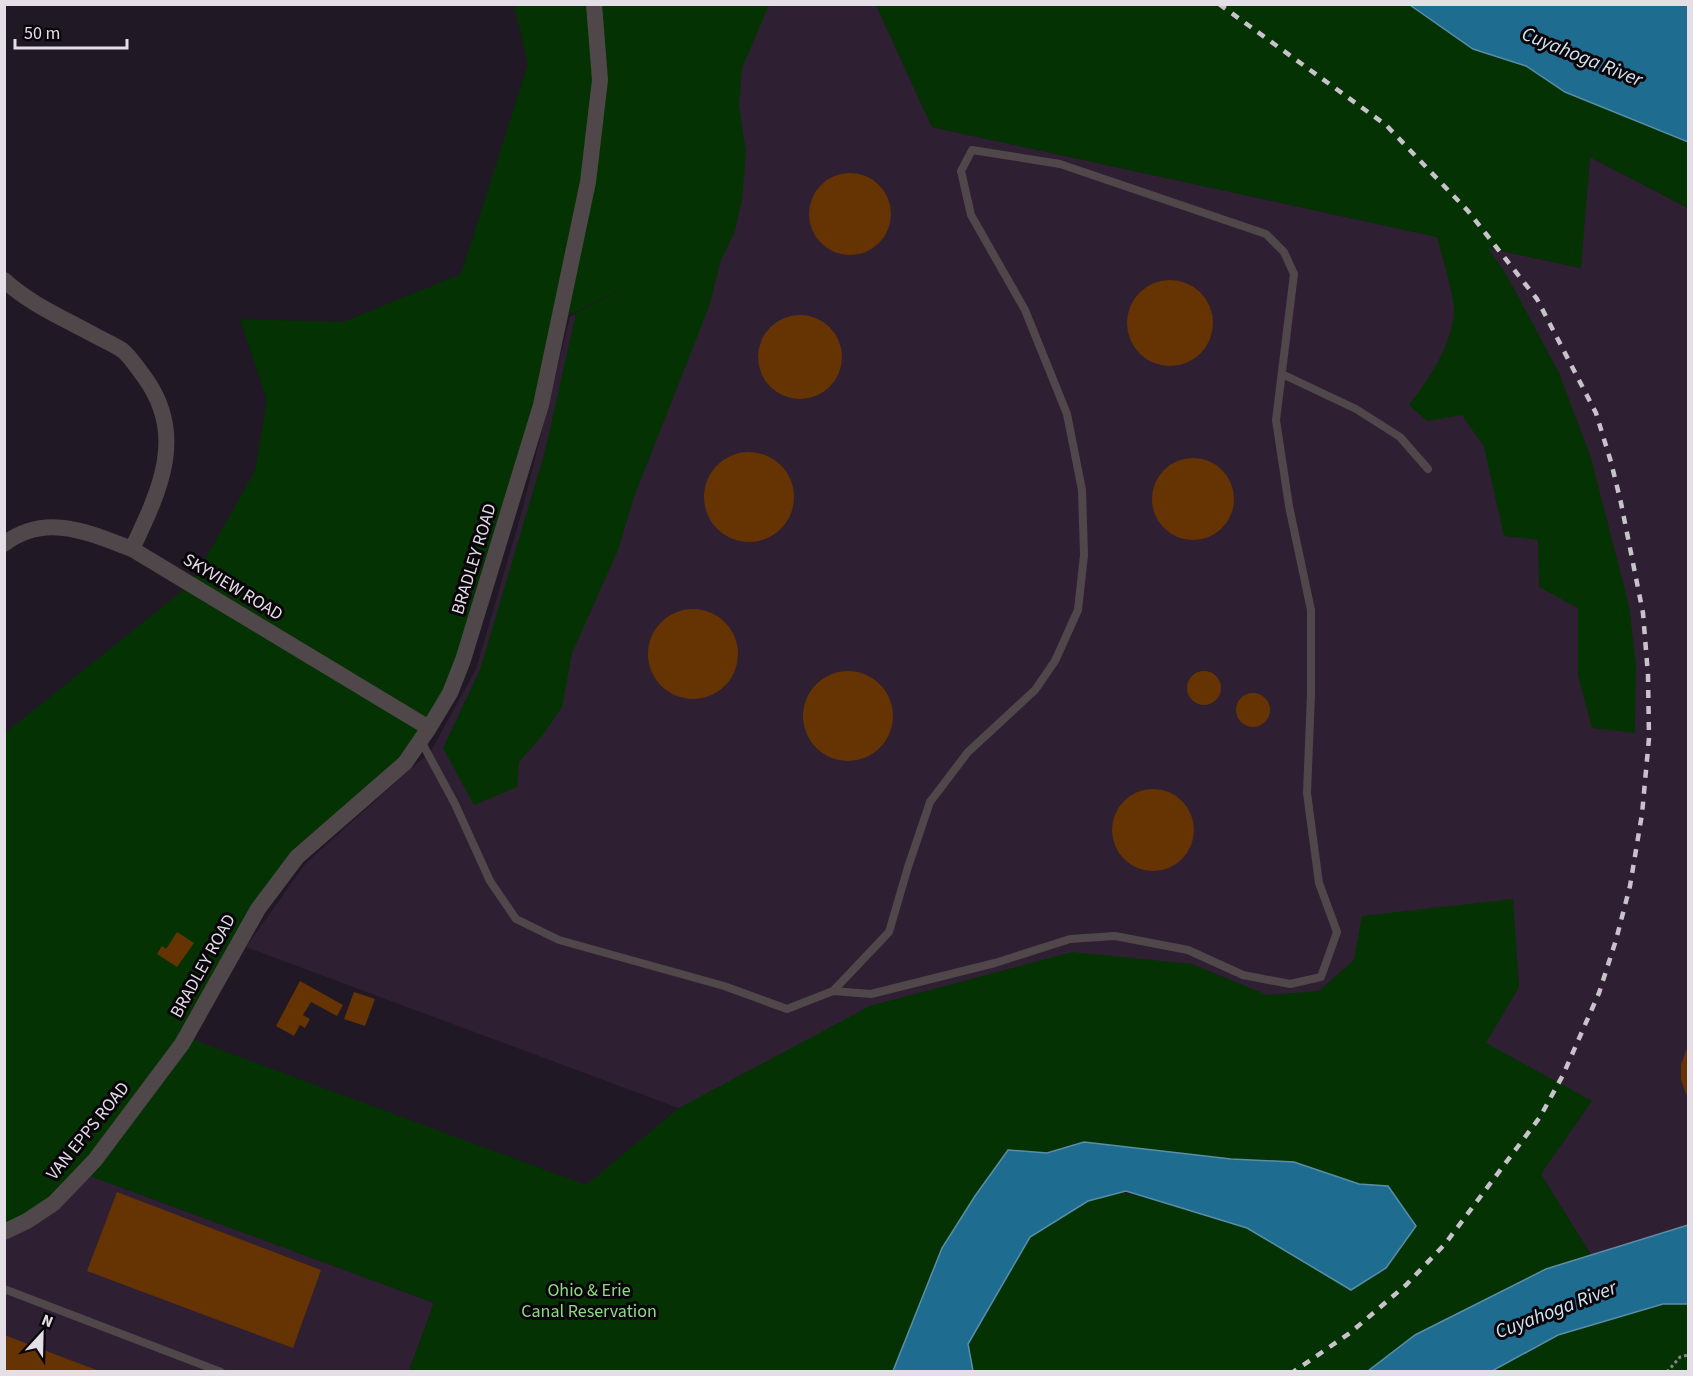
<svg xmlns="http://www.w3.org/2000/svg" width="1693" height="1376" font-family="'Source Sans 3',sans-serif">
<rect width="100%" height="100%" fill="#211825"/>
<path fill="#2e2032" d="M 731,5 L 876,5 L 932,127 L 1580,268 L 1590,157 L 1688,208 L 1688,1225 L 1591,1255 L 1540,1174 L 1168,1105 L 759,1138 L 246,947 L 306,863 L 431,751 L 476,669 L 522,511 L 570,317 L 690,254 Z
M 82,1173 L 434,1303 L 409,1371 L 5,1371 L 4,1232 Z"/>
<path fill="#043202" d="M 514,5 L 769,5 L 742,68 L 739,106 L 746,152 L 742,199 L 735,231 L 721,260 L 710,304 L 634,497 L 618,550 L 572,653 L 562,707 L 542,736 L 519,762 L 517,787 L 474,805 L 443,748 L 480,670 L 545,451 L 576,313 L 625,287 L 559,320 L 463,660 L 430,728 L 297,857 L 186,1037 L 586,1185 L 679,1108 L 870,1006 L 1072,952 L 1192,964 L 1267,995 L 1319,991 L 1354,960 L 1362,916 L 1513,899 L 1519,987 L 1486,1043 L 1592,1101 L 1541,1174 L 1591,1255 L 1546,1269 L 1415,1335 L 1368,1371 L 973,1371 L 968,1344 L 1030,1237 L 1048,1226 L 1090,1188 C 1111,1192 1129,1192 1148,1199 L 1388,1186 L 1359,1184 L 1307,1167 L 1284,1162 L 1231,1159 L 1084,1142 L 1047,1153 L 1025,1151 L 942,1248 L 930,1281 L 936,1371 L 409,1371 L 434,1303 L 82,1173 L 5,1232 L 5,733 L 191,584 L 255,471 L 267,400 L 240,319 L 343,322 L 461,274 L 528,64 Z
M 876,5 L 1417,5 L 1473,49 L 1526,66 L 1565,92 L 1688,142 L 1688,208 L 1590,157 L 1581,268 L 1488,248 L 1506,274 L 1559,373 L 1591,458 L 1629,606 L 1636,666 L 1635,733 L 1592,728 L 1578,675 L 1578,608 L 1539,587 L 1538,540 L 1504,536 L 1484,447 L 1462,415 L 1427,421 L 1409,405 C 1429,379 1450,348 1454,314 C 1456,302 1441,252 1437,237 L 932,127 Z
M 1663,1304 L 1688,1304 L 1688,1371 L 1492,1372 L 1558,1335 Z"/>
<path fill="#1e6c8f" stroke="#598ea9" stroke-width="1.5" d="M 1410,5 L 1688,5 L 1688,142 L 1565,92 L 1526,66 L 1473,49 Z
M 1084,1142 L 1231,1159 L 1294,1162 L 1359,1184 L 1388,1186 L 1416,1226 L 1386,1268 L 1351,1290 L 1247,1228 L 1126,1191 L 1088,1201 L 1030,1237 L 968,1344 L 973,1371 L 893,1371 L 942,1248 L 975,1196 L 1008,1150 L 1047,1153 Z
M 1688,1225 L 1688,1304 L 1663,1304 L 1558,1335 L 1492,1371 L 1368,1371 L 1415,1335 L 1546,1269 Z"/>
<path fill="#663303" d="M809 214a41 41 0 1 1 82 0a41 41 0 1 1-82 0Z
M1127 323a43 43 0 1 1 86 0a43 43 0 1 1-86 0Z
M758 357a42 42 0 1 1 84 0a42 42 0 1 1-84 0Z
M704 497a45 45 0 1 1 90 0a45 45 0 1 1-90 0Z
M1152 499a41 41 0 1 1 82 0a41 41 0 1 1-82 0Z
M648 654a45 45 0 1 1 90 0a45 45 0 1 1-90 0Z
M1187 688a17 17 0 1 1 34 0a17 17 0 1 1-34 0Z
M803 716a45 45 0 1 1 90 0a45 45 0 1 1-90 0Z
M1236 710a17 17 0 1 1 34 0a17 17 0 1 1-34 0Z
M1112 830a41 41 0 1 1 82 0a41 41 0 1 1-82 0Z
M 177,932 L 194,943 L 177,967 L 157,954 L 162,946 L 166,949 Z
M 300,981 L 343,1005 L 337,1016 L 311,1002 L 303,1015 L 310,1019 L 305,1028 L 300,1025 L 294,1036 L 276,1026 Z
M 354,992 L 375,999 L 365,1026 L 344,1019 Z
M 1688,1046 L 1688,1099 L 1681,1080 L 1681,1064 Z
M 117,1192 L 321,1270 L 293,1348 L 87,1271 Z
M 4,1335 L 99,1371 L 99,1372 L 4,1372 Z"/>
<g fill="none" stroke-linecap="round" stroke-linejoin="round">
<path stroke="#89818c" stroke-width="3" stroke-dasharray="3 3" stroke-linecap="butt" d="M 1667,1372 L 1680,1357 L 1688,1355"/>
<path stroke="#50474a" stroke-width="8" d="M 1282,374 L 1356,409 L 1400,437 L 1428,469
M 421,741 L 455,804 L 490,881 L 516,919 L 559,940 L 724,986 L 787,1009 L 833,991 L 889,932 L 908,867 L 930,802 L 968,752 L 1035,690 L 1055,661 L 1078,610 L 1084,555 L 1082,490 L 1067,414 L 1025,310 L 971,215 L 961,171 L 972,150 L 1060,164 L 1266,234 L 1284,252 L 1294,274 L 1276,420 L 1289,506 L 1311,610 L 1311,694 L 1307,793 L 1319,883 L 1337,932 L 1321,977 L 1290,984 L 1243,975 L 1188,950 L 1115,936 L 1070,939 L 995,963 L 871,994 L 833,991
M 4,1289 L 221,1372"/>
<path stroke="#50474a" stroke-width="16" d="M 4,280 C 30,304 63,318 94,335 C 103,340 113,344 122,350 C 131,357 138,369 145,378 C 187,436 159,492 132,549
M 4,544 C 46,512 89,533 132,549 L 429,728
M 4,1232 L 27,1221 L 54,1203 L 95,1160 L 182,1044 L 258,909 L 297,857 L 405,763 L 429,728 L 450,693 L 463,660 L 541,405 L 588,182 L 600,80 L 594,4"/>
<path stroke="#c8c2cb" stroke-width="4.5" stroke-dasharray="8 8" stroke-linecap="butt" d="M 1219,4 L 1386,125 L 1468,211 L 1537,299 L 1596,413 L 1611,462 L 1621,503 L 1643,613 L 1648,675 L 1649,738 L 1642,814 L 1630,886 L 1616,940 L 1599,993 L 1563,1075 L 1540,1117 L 1445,1244 L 1406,1285 L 1350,1333 L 1293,1372"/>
</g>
<g text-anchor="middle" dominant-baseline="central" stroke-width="6" stroke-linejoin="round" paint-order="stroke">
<g font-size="18" fill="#e4dee7" stroke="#09050a">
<text transform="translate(474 559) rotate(-73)">BRADLEY ROAD</text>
<text transform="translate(233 587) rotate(31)">SKYVIEW ROAD</text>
<text transform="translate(203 966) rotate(-61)">BRADLEY ROAD</text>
<text transform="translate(88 1131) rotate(-51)">VAN EPPS ROAD</text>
</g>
<g font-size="18" fill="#8cdc83" stroke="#09050a">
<text x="589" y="1290">Ohio &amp; Erie<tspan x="589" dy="21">Canal Reservation</tspan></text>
</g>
<g font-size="20" font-style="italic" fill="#d0e6f2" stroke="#09050a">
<text transform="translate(1582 57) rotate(22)">Cuyahoga River</text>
<text transform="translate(1556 1310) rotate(-21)">Cuyahoga River</text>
</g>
</g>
<rect width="1693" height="1376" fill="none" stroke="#e4dee7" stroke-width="12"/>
<g transform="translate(42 1334) rotate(22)" stroke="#09050a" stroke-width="4.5" paint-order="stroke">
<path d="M0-4.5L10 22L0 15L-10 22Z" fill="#e4dee7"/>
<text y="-9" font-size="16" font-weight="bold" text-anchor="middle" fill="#e4dee7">N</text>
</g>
<path d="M15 39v9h112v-9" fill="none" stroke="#e4dee7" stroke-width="3"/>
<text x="24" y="39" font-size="18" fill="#e4dee7" stroke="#09050a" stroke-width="4.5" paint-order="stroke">50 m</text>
</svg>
